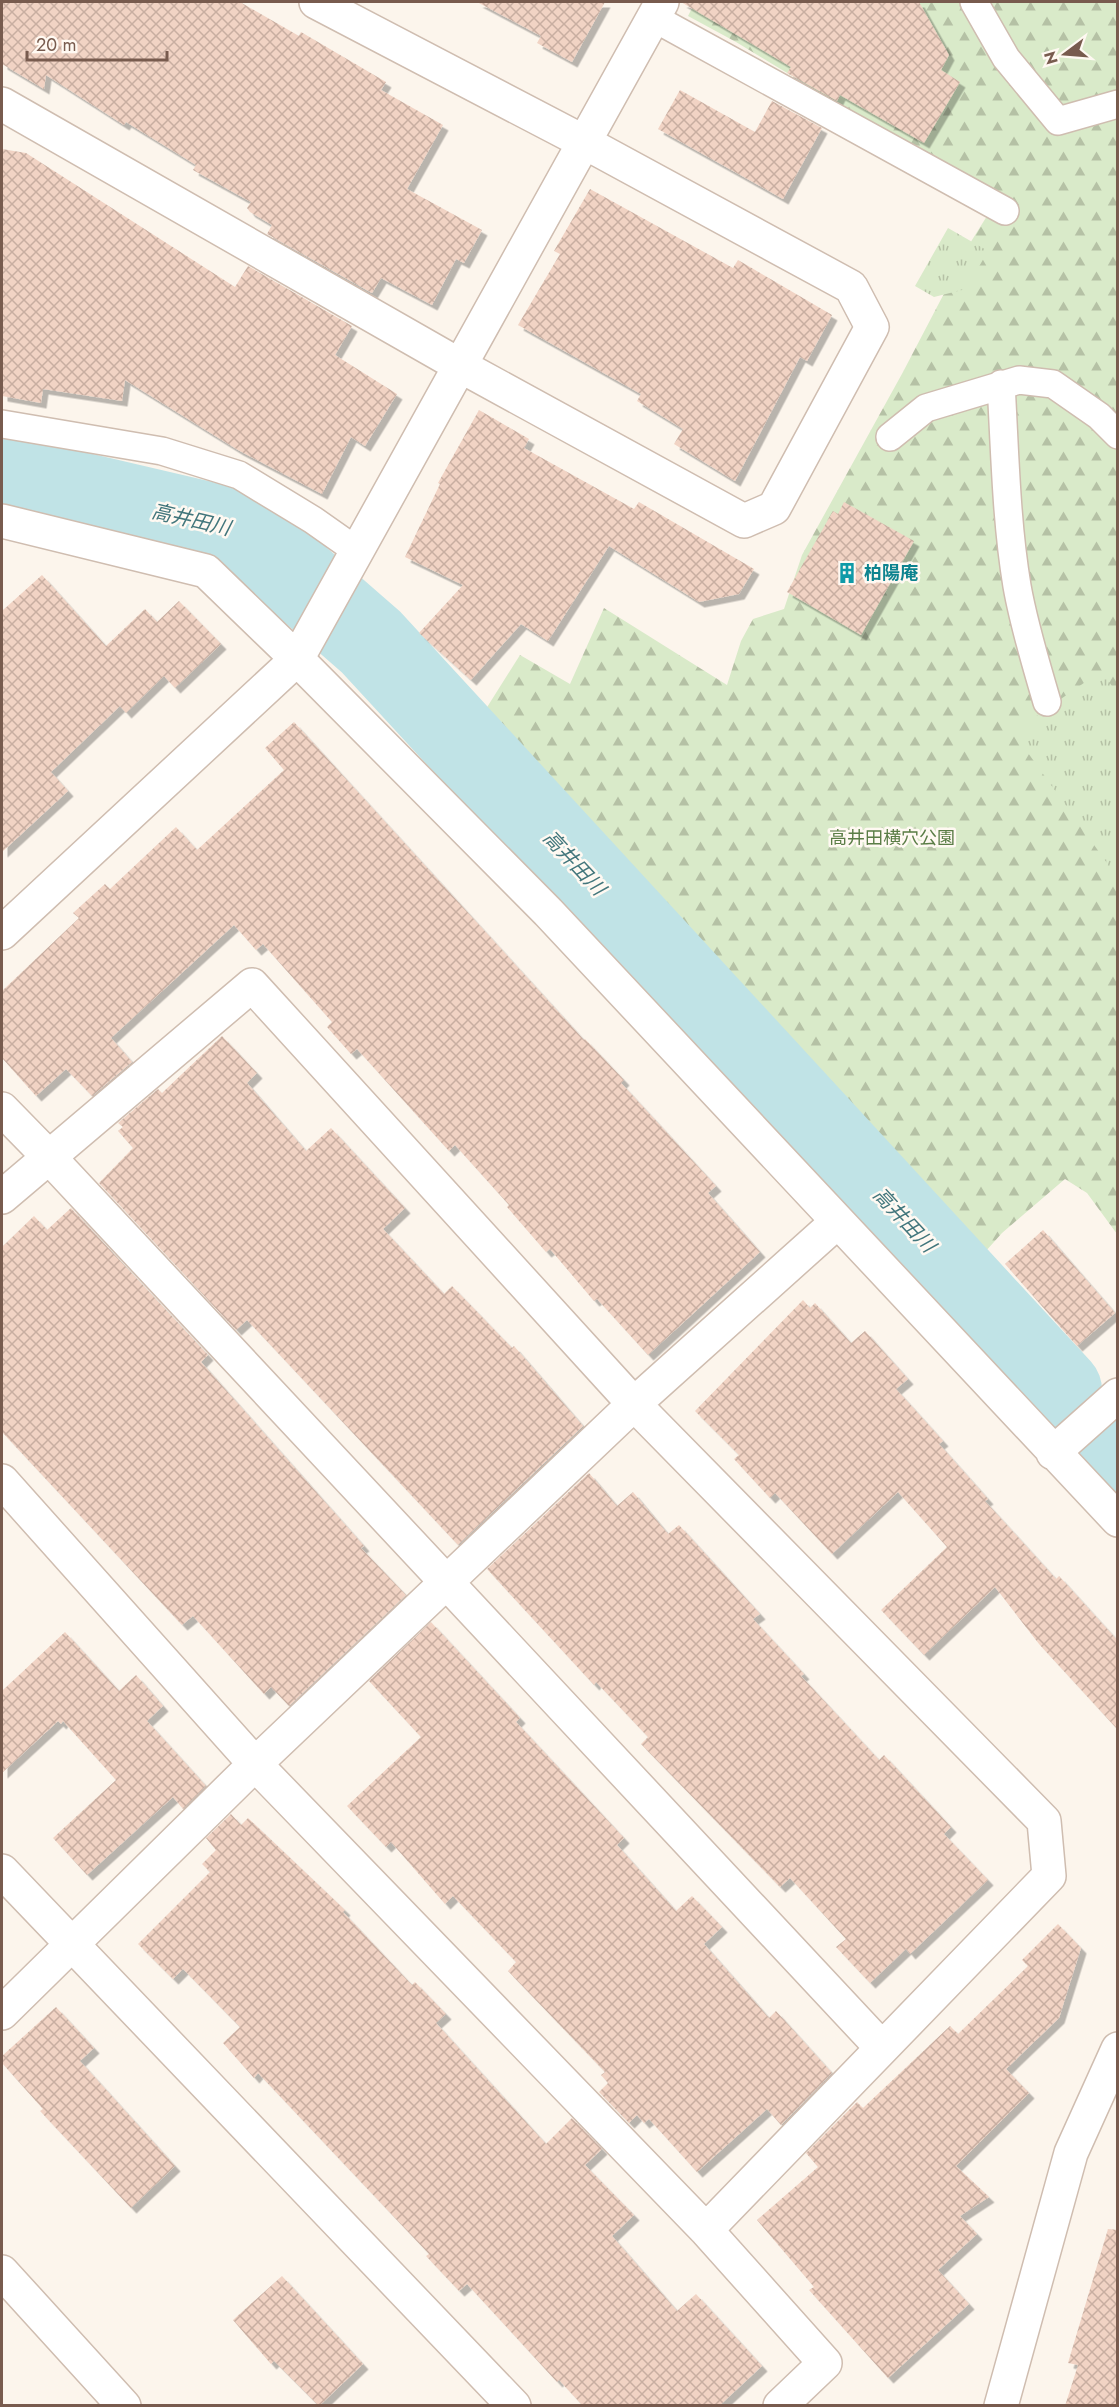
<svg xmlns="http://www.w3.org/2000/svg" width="1119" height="2407" font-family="Jost,'Noto Sans JP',sans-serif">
<defs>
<pattern id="forest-firs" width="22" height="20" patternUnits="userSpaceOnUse" patternTransform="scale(1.5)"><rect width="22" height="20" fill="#d9eac9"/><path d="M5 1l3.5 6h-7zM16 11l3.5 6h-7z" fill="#b5c1a5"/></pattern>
<pattern id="park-tufts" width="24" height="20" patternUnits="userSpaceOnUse" patternTransform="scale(1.5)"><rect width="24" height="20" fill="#d9eac9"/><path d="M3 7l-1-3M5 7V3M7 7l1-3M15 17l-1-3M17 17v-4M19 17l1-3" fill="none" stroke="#b5c1a5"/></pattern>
<pattern id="building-cross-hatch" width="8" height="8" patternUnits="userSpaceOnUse" patternTransform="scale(1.5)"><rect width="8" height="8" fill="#f1d3c4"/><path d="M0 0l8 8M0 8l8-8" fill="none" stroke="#c8aea1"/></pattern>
<filter id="shadow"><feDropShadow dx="5.5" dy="5.5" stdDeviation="0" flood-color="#0004"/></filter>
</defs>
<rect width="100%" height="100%" fill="#fcf5ec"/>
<path fill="url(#forest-firs)" d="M 695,2 L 1117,2 L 1117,1234 L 1087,1193 L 1065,1179 L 1002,1233 L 985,1252 L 937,1207 L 881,1141 L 826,1090 L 787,1047 L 733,998 L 678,934 L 632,874 L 479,720 L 520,655 L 570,684 L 604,608 L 727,685 L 741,641 L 753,619 L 784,609 L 802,555 L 903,372 L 972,240 L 997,200 L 736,42 L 688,16 Z"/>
<path fill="url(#park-tufts)" d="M 948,228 L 988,251 L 966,289 L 934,297 L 915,286 Z
M 1106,677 L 1117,694 L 1117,877 L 1018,739 L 1022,726 L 1091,678 Z"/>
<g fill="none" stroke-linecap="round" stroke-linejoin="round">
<path stroke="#c0e3e6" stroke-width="84" d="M 2,476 L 246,533 L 371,642 L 1060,1390
M 1117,1452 L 1118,1453"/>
</g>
<path fill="url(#building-cross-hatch)" filter="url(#shadow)" d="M 2,2 L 240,2 L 299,36 L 301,32 L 386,82 L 381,90 L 443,125 L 407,189 L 482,230 L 464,263 L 456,259 L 432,305 L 381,278 L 372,293 L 267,234 L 272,225 L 250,212 L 247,208 L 251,202 L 193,170 L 196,165 L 126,122 L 124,125 L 46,75 L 44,89 L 2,64 Z
M 477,2 L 605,2 L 572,62 L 537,43 L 541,36 Z
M 681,2 L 919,2 L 949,55 L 941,70 L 960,82 L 924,143 L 840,95 L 837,101 L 787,73 L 791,67 Z
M 680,90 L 755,132 L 772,101 L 822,128 L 783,199 L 658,129 Z
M 2,149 L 26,153 L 235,287 L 248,266 L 352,326 L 335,355 L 397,394 L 365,446 L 351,437 L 322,494 L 238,450 L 125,380 L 122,401 L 43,389 L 41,403 L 2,396 Z
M 590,189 L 733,268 L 738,260 L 832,315 L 807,361 L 800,357 L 735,481 L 674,444 L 683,429 L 637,401 L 641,394 L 518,325 L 560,254 L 554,251 Z
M 479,410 L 529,439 L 524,448 L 634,509 L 639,502 L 754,569 L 739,594 L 699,602 L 609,546 L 548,641 L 521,624 L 471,680 L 419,633 L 463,585 L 405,557 L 440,484 L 438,483 Z
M 844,502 L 914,541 L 861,635 L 787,592 L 833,511 L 838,514 Z
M 42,575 L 106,646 L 145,609 L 157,622 L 179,601 L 221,644 L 175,688 L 164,676 L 126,713 L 120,706 L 51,772 L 68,791 L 2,852 L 2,611 Z
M 294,722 L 584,1040 L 585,1039 L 624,1080 L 621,1083 L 716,1186 L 708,1193 L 760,1252 L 648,1355 L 597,1299 L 594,1301 L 550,1249 L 546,1252 L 507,1207 L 509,1205 L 455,1145 L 449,1151 L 357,1049 L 351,1054 L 327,1027 L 332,1022 L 263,944 L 256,950 L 234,925 L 111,1038 L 132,1062 L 92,1096 L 66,1069 L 36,1096 L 2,1058 L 2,991 L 79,918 L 73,913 L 105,884 L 110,889 L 176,827 L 197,850 L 284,770 L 265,748 Z
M 222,1036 L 257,1073 L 247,1083 L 306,1151 L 331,1128 L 405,1208 L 383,1229 L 444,1294 L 452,1286 L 512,1348 L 514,1346 L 583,1426 L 458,1545 L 247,1320 L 236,1330 L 99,1183 L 133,1148 L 118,1131 L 123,1127 L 118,1123 L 158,1089 L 162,1093 Z
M 71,1208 L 208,1355 L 201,1362 L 364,1546 L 361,1548 L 406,1595 L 289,1706 L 271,1687 L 264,1694 L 193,1616 L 182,1625 L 2,1432 L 2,1247 L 34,1216 L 47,1230 Z
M 1043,1230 L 1115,1313 L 1077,1346 L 1005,1264 Z
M 803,1300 L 810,1308 L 815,1303 L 851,1343 L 865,1331 L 908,1379 L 896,1389 L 943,1441 L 939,1444 L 988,1499 L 985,1501 L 1056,1579 L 1059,1576 L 1118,1641 L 1118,1730 L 1039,1644 L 995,1587 L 924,1655 L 881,1610 L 947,1547 L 898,1492 L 832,1554 L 775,1493 L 770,1498 L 734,1459 L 739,1455 L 695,1411 Z
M 589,1473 L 617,1506 L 633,1492 L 668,1534 L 679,1525 L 760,1614 L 753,1619 L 804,1674 L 801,1676 L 879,1760 L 884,1755 L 951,1827 L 944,1834 L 988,1880 L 910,1954 L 906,1949 L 870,1983 L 836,1947 L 846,1939 L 790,1878 L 780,1887 L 641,1744 L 648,1737 L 596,1682 L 594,1685 L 487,1569 Z
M 431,1622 L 520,1718 L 516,1722 L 624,1838 L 617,1845 L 676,1911 L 692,1896 L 722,1927 L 704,1944 L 769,2018 L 776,2011 L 832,2073 L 781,2125 L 767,2109 L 697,2172 L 649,2119 L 644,2123 L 637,2115 L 629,2123 L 599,2092 L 608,2083 L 601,2075 L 605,2072 L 508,1971 L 516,1962 L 453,1896 L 445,1904 L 391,1842 L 386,1847 L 347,1806 L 421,1737 L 369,1681 Z
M 65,1632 L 119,1691 L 136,1675 L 163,1706 L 147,1721 L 206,1786 L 183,1809 L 173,1797 L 87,1875 L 53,1838 L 116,1780 L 63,1721 L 61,1724 L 58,1721 L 2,1773 L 2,1691 Z
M 231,1814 L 241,1825 L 248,1818 L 345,1910 L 343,1912 L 412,1985 L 415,1982 L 446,2014 L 436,2023 L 546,2144 L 572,2118 L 602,2149 L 585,2165 L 634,2215 L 612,2236 L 677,2311 L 696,2294 L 762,2366 L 719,2406 L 583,2406 L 559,2380 L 557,2382 L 467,2284 L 459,2291 L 426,2256 L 429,2254 L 258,2073 L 254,2078 L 223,2043 L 240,2027 L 183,1969 L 173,1979 L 138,1944 L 210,1872 L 202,1864 L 216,1850 L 206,1838 Z
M 1058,1924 L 1081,1948 L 1059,2018 L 1006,2069 L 1029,2093 L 956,2166 L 989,2197 L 960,2216 L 977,2234 L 938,2270 L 969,2304 L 888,2378 L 809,2290 L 814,2287 L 757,2220 L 818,2167 L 806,2153 L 857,2102 L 863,2108 L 950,2026 L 958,2034 L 1028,1966 L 1022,1960 Z
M 56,2007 L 94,2048 L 80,2061 L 175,2166 L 131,2208 L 40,2111 L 43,2109 L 2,2063 L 2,2056 Z
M 1108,2229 L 1118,2230 L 1118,2406 L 1065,2406 L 1078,2365 L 1068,2363 Z
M 282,2276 L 363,2364 L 319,2406 L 274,2361 L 271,2364 L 233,2320 Z"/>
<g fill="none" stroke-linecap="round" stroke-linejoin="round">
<defs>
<path id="service" d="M 974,2 L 1006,58 L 1058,121 L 1118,104
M 654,18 L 1005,211
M 1001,384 C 1005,452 1006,520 1017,586 C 1024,626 1036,664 1047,702
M 2,424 L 162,451 L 239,475 L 313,520 L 357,551
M 890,437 L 926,408 L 1019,380 L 1053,384 L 1099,416 L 1118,435"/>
<path id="minor" d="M 2,104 L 459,365 L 744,521 L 774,508 L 872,327 L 851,287 L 584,142 L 316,2
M 2,521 L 206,571 L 297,659 L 662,2
M 2,1109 L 48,1156 L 882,2048
M 2,1197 L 252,985 L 634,1404 L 1044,1821 L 1049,1876 L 706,2230
M 2,1481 L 255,1764 L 706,2230 L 825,2363 L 780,2406
M 2,2013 L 255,1764 L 634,1404 L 837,1222
M 2,2272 L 124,2406"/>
<path id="tertiary" d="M 2,933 L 297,659 L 548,912 L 1118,1520
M 1053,1453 L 1118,1395
M 2,1871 L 514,2406
M 1001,2406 L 1071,2153 L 1118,2049"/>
</defs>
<use href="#service" stroke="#cfbdb0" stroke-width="30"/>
<use href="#minor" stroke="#cfbdb0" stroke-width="36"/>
<use href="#tertiary" stroke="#cfbdb0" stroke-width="36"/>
<use href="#service" stroke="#fff" stroke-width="27"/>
<use href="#minor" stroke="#fff" stroke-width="33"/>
<use href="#tertiary" stroke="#fff" stroke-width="33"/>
</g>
<defs>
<symbol id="building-bare" viewBox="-9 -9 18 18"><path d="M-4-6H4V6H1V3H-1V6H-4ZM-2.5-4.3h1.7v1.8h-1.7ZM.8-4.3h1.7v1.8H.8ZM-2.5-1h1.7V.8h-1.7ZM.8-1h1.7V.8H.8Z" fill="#0f9aa8" stroke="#fff9f2" stroke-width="2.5" paint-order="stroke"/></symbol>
</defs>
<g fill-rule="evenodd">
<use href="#building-bare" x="832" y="558" width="30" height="30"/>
</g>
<g text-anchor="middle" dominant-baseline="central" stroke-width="5" stroke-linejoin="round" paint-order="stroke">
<g font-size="18" font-weight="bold" fill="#0d838f" stroke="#fff9f2" text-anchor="start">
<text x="864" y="573">柏陽庵</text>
</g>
<g font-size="18" fill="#5a7d46" stroke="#fff9f2">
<text x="892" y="838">高井田横穴公園</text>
</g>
<g font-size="20" font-style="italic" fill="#42767c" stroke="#fff9f2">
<text transform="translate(191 520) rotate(13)">高井田川</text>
<text transform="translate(574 863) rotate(47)">高井田川</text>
<text transform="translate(904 1220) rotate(47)">高井田川</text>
</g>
</g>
<rect width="1119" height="2407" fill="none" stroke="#785b4e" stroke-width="6"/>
<g transform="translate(1065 54) rotate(254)" stroke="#fff9f2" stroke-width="4.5" paint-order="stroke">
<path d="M0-4.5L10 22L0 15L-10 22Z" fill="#785b4e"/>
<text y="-9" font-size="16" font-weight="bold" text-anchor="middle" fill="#785b4e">N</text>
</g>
<path d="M27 51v9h140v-9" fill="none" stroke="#785b4e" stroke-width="3"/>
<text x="36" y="51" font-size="18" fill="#785b4e" stroke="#fff9f2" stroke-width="4.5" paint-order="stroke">20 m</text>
</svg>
